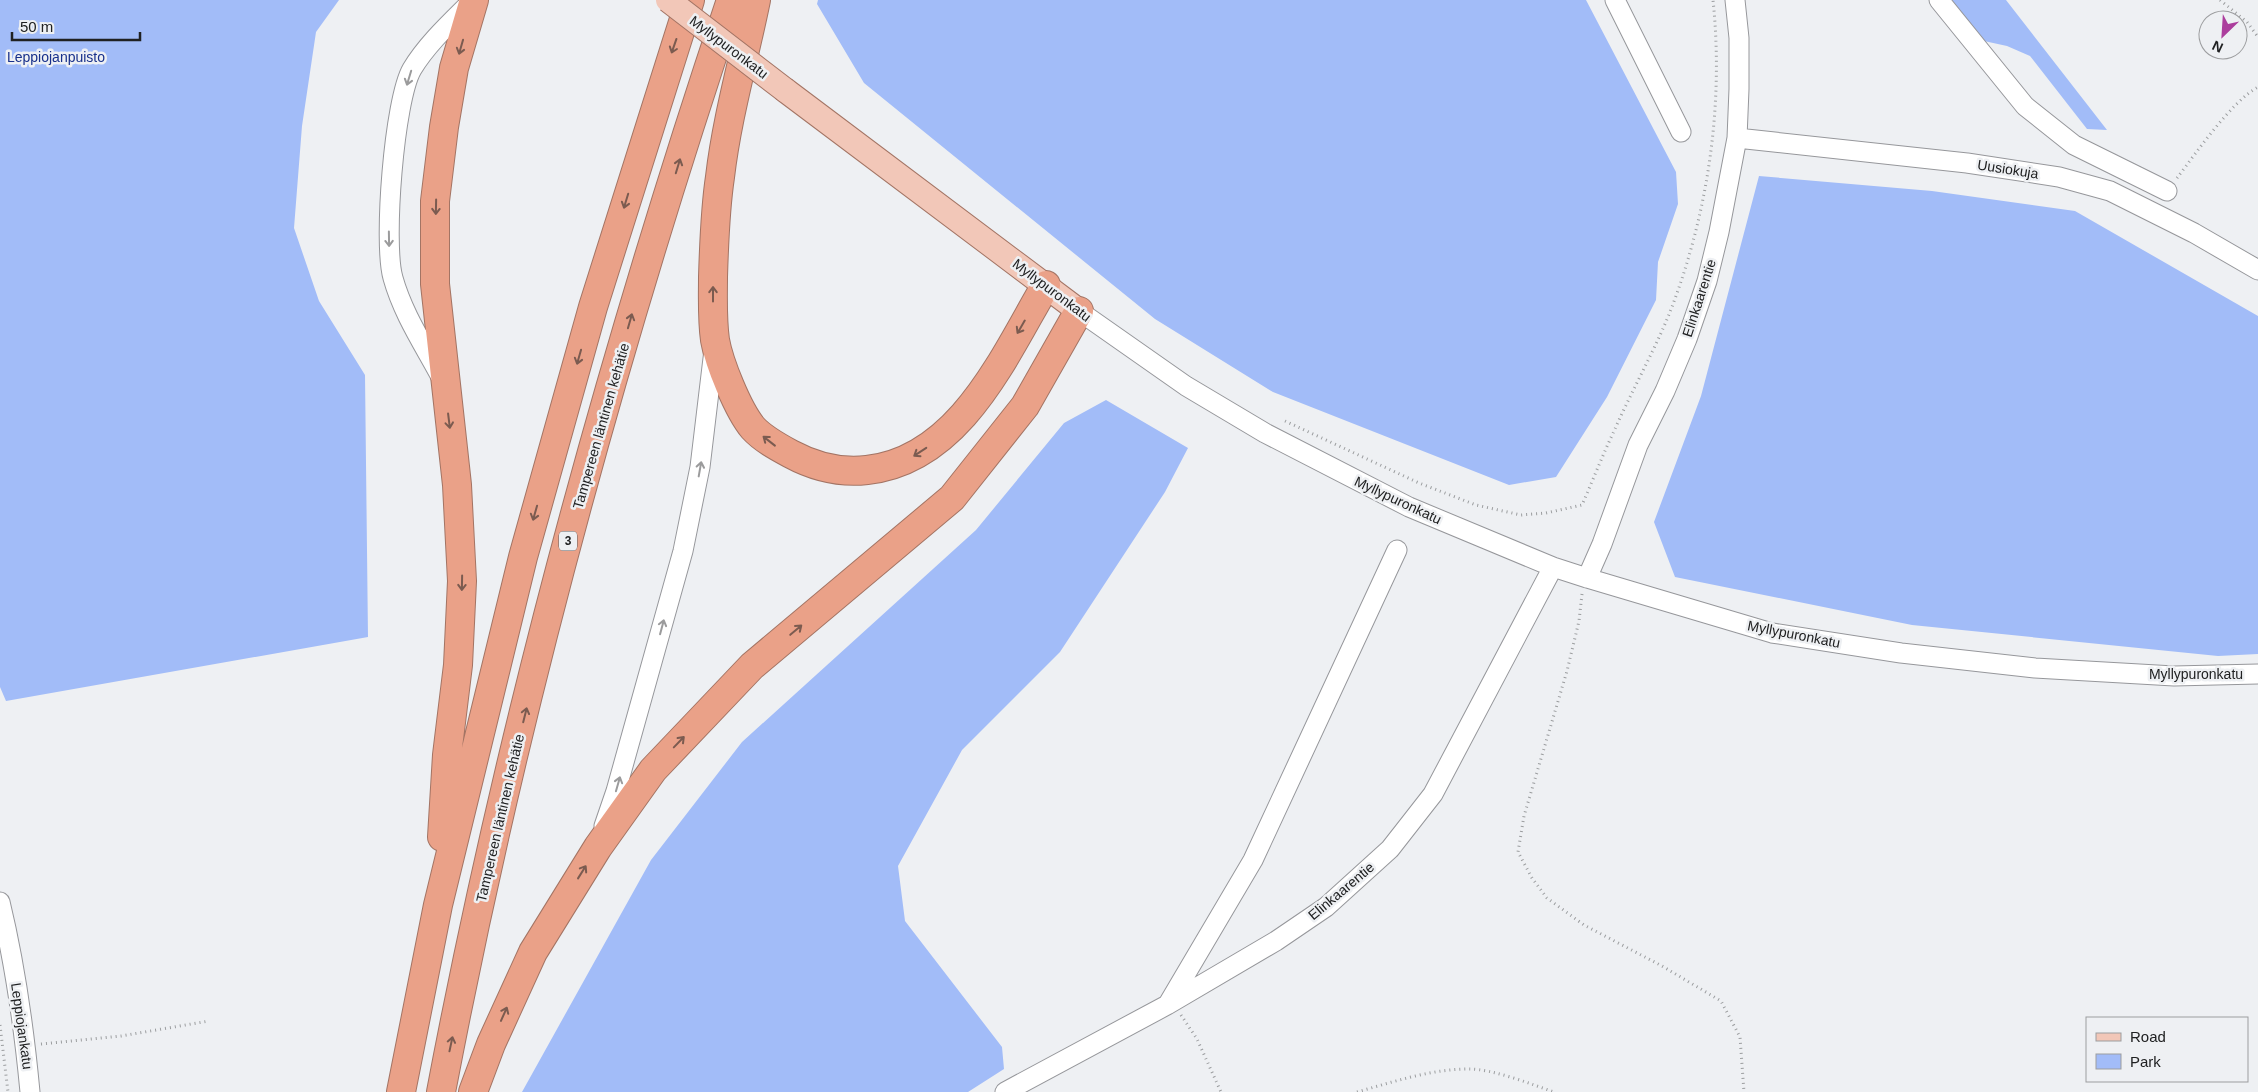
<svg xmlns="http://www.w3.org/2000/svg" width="2258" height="1092" font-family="Arial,sans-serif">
<rect width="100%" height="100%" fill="#eef0f3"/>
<path fill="#a2bcf8" d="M 0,0 L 339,0 L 316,32 L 302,126 L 294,228 L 319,301 L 365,375 L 368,637 L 6,701 L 0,687 Z
M 818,0 L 1586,0 L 1676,172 L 1678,204 L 1658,262 L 1656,300 L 1607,397 L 1556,477 L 1509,485 L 1273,392 L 1155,319 L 864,83 L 817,4 Z
M 1952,0 L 2006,0 L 2107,130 L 2087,129 L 2030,56 L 2007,46 L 1984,41 Z
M 1759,176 L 1932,191 L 2075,211 L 2258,316 L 2258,654 L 2218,656 L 1912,625 L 1675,577 L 1654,522 L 1701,396 Z
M 1106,400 L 1188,448 L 1165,492 L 1060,652 L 962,750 L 898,866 L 905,921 L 1002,1047 L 1004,1069 L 968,1092 L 522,1092 L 651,860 L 742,742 L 976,530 L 1064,423 Z"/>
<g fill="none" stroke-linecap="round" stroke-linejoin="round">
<defs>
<path id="minor" d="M 1615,0 L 1681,132
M 1939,0 L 2025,106 L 2074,145 L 2167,191
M 1737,138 L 1967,163 L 2059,177 L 2110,191 L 2194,233 L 2258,270
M 1079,311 L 1186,386 L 1265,433 L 1409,507 L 1553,567 L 1587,578 L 1772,633 L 1901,653 L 2035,668 L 2174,676 L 2258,674
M 441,377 C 424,345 403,314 393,278 C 383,244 394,100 412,69 C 427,44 451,22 472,1
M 1587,578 L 1602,544 L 1638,445 L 1665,391 L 1687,339 L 1707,281 L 1719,232 L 1737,138 L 1739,89 L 1739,38 L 1735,0
M 604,826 L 616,791 L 683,551 L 700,467 L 714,350
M 0,902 C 15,964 24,1028 30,1092
M 1168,1004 L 1253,860 L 1397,550
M 1005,1092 L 1167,1005 L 1276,941 L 1326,907 L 1390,849 L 1433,794 L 1553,567"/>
<path id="major" d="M 785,90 L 1079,311"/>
<path id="highway" d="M 756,0 C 744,59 727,117 720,177 C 715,210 714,243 713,277 C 713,297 712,319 715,340 C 719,363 738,410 753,428 C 763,439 778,447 791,454 C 815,467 840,473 867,470 C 960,460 1004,356 1046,285
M 442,837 L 447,755 L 458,665 L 462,581 L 457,485 L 435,284 L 435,201 L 444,127 L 454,68 L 474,0
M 401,1092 L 438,905 L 523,557 L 593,307 L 690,0
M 441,1092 C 511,724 612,355 731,0
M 473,1092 L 491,1044 L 533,952 L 598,847 L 653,770 L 752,666 L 952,498 L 1025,406 L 1079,311"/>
</defs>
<use href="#minor" stroke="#96979b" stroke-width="21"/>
<use href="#major" stroke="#a37464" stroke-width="26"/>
<use href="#highway" stroke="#a37464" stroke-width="30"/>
<path stroke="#9b9d9f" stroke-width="3" stroke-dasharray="1 4" stroke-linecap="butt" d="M 2220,0 L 2247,22 L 2258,37
M 2177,178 C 2196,153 2232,101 2258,87
M 1285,421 L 1419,483 L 1476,505 L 1521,515 L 1546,513 L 1582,505 C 1593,480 1603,454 1615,429 C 1632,390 1654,352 1670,312 C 1708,214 1724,105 1713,0
M 1582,594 L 1579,621 L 1567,671 L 1524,816 L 1518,852 L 1532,878 L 1547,898 L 1584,925 L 1662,966 L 1721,1001 L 1740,1037 L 1744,1092
M 1181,1015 L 1197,1039 L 1221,1092
M 0,1025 L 8,1092
M 41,1044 L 121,1036 L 209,1021
M 1357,1092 C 1393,1082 1431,1069 1469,1069 C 1493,1069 1531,1084 1554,1092"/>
<use href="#minor" stroke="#fff" stroke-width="19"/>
<use href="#major" stroke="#f2c7b8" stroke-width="24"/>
<use href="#highway" stroke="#eaa188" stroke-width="28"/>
<defs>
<path id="major-bridge" d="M 668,0 L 785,90"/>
</defs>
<use href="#major-bridge" stroke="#a37464" stroke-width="26" stroke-linecap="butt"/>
<use href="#major-bridge" stroke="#f2c7b8" stroke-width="24"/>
</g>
<defs><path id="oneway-shaft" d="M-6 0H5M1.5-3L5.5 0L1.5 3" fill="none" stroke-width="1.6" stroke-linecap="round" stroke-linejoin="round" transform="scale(1.25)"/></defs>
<g stroke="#7b5b50">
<use href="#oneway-shaft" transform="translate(674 46) rotate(109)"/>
<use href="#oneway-shaft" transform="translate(461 47) rotate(106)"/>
<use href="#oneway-shaft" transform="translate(678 166) rotate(-73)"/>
<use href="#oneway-shaft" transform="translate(626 201) rotate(107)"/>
<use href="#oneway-shaft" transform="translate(436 207) rotate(91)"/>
<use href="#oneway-shaft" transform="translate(713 294) rotate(-90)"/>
<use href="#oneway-shaft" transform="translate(630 321) rotate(-74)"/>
<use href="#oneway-shaft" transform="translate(1021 327) rotate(120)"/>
<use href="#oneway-shaft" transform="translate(579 357) rotate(106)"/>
<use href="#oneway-shaft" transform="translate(449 421) rotate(83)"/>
<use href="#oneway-shaft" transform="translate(769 441) rotate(-142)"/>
<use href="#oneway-shaft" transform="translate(920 452) rotate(147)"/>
<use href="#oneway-shaft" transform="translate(535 513) rotate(106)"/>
<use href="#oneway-shaft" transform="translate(462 583) rotate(91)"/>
<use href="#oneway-shaft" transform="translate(796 630) rotate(-40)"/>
<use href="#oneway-shaft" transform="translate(525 715) rotate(-76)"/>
<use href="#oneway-shaft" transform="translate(679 742) rotate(-46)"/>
<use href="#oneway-shaft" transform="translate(582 872) rotate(-58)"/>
<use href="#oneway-shaft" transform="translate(504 1014) rotate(-66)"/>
<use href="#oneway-shaft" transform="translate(451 1044) rotate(-78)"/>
</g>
<g stroke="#9b9b9c">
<use href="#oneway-shaft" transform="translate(409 78) rotate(107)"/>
<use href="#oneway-shaft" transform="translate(389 239) rotate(89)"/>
<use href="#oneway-shaft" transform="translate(700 469) rotate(-80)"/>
<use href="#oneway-shaft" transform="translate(662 627) rotate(-75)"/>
<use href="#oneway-shaft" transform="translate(618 784) rotate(-74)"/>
</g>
<g text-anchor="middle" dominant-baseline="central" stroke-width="5" stroke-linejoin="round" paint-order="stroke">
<rect fill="#eef0f3" stroke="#5e5f61" stroke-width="1" x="559" y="531.5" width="18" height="19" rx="4"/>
<g font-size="12" font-weight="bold" fill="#202122">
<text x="568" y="541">3</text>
</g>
<g font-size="14" fill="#202122" stroke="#eef0f3">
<text transform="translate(729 47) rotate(37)">Myllypuronkatu</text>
<text transform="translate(2008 169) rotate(9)">Uusiokuja</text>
<text transform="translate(1052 290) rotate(37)">Myllypuronkatu</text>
<text transform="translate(1699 298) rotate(-72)">Elinkaarentie</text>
<text transform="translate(601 426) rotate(-74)">Tampereen läntinen kehätie</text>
<text transform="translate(1398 500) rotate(25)">Myllypuronkatu</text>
<text transform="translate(1794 634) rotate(11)">Myllypuronkatu</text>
<text x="2196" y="674">Myllypuronkatu</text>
<text transform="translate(500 818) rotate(-77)">Tampereen läntinen kehätie</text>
<text transform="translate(1341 891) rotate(-40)">Elinkaarentie</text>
<text transform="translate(22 1026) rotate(82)">Leppiojankatu</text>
</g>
<g font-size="14" fill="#18308b" stroke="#eef0f3">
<text x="56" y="57">Leppiojanpuisto</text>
</g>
</g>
<rect x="2086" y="1017" width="162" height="65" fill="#eef0f3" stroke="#9c9d9f"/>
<rect x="2096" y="1033" width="25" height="8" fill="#f2c7b8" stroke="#9c9d9f"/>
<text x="2130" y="1042" font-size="15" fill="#202122">Road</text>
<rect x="2096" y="1054" width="25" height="15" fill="#a2bcf8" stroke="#9c9d9f"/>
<text x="2130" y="1067" font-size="15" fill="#202122">Park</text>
<g transform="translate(2223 35) rotate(205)"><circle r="24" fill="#eef0f3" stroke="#9c9d9f"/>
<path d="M0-4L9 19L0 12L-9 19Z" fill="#ac3e9d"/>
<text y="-8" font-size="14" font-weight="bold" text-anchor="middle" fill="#202122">N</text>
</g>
<path d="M12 32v8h128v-8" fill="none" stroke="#202122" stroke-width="2.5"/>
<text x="20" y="32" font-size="15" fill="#202122" stroke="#eef0f3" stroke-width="4" paint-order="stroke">50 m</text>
</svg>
